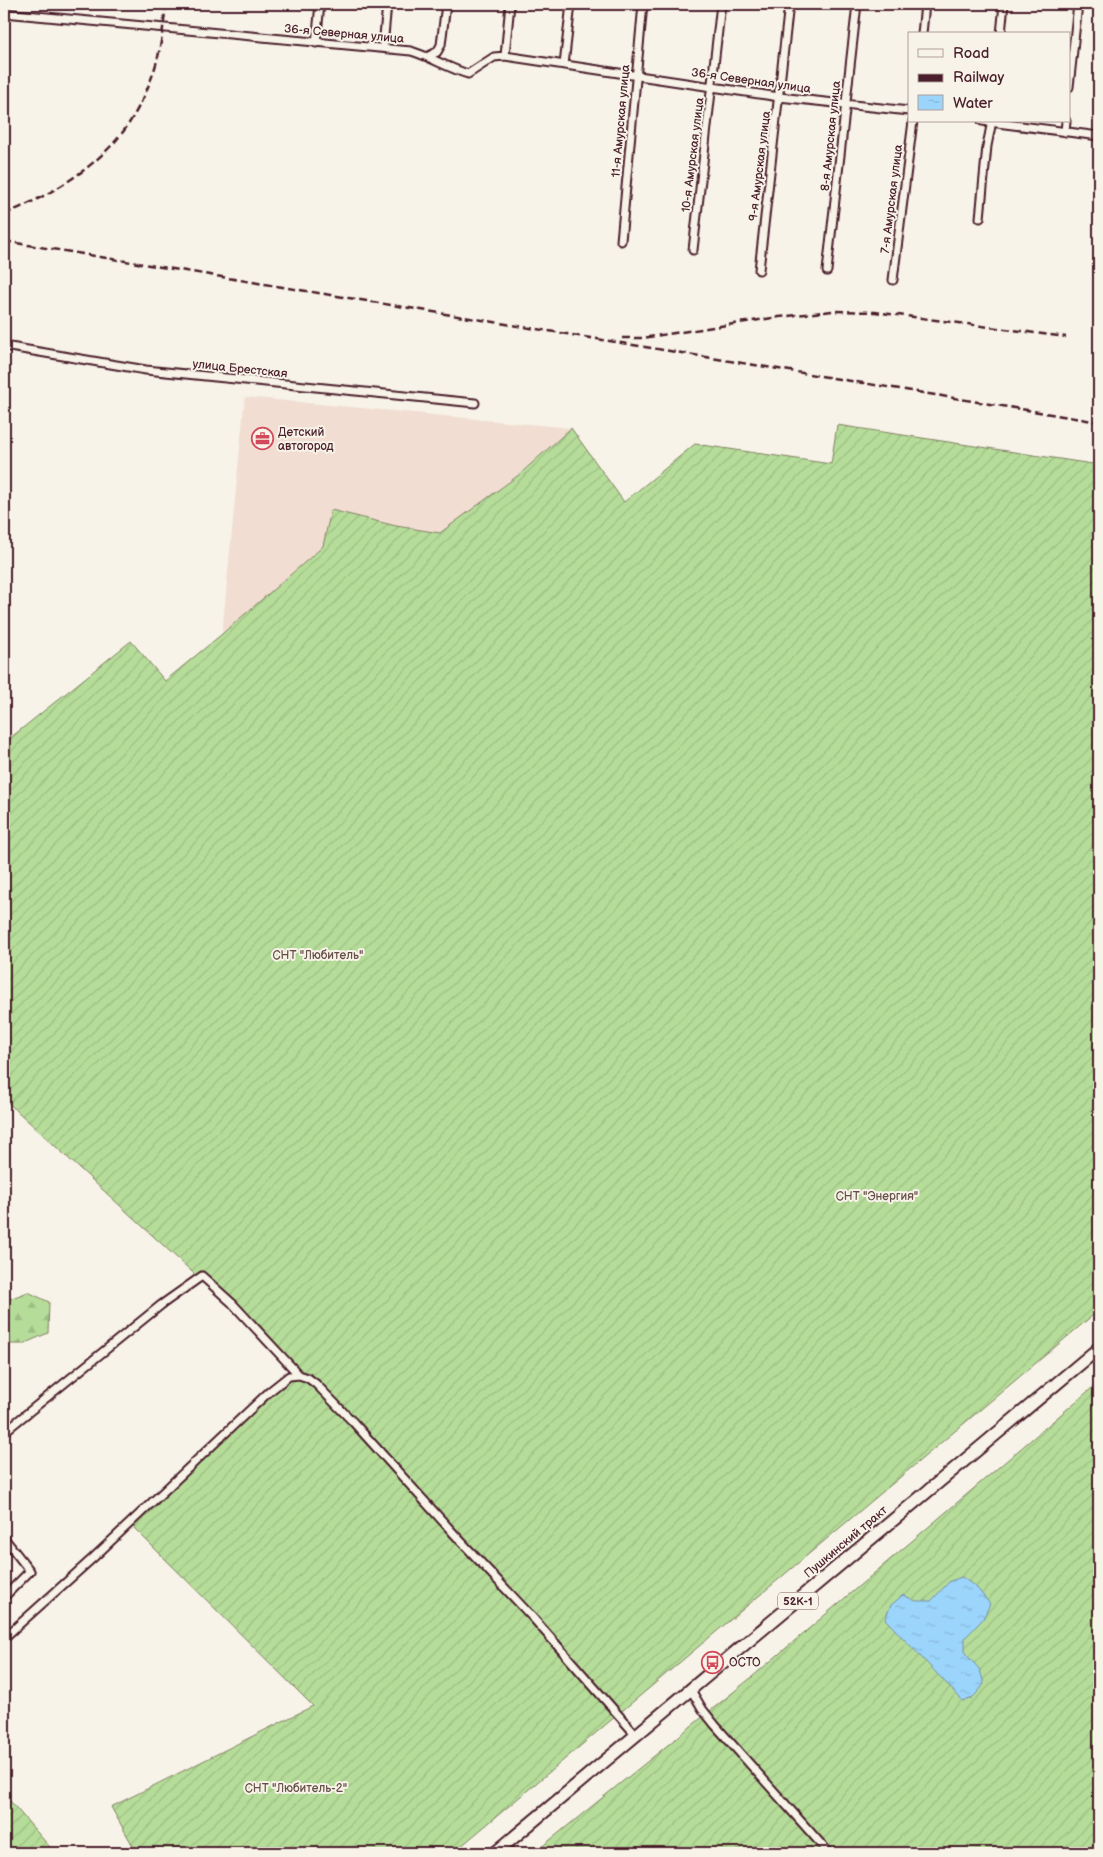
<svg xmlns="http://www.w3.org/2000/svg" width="1103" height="1857" font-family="'Balsamiq Sans',sans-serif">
<defs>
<pattern id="forest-firs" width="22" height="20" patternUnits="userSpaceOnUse" patternTransform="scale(1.25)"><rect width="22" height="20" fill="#b5dd99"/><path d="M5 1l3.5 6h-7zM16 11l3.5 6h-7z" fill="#9dbd84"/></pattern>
<pattern id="garden-furrows" width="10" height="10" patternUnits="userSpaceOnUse" patternTransform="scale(1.25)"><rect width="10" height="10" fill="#b5dd99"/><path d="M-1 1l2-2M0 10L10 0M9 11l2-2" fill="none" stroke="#9dbd84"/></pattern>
<pattern id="water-ripples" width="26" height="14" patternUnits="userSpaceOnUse" patternTransform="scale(1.25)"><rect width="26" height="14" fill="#9bd5fb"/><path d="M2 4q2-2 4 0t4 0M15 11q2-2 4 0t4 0" fill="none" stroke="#87b6d7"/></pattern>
</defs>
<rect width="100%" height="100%" fill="#f7f3e8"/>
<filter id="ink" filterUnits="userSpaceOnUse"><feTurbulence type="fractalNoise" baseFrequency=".02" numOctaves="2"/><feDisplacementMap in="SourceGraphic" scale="10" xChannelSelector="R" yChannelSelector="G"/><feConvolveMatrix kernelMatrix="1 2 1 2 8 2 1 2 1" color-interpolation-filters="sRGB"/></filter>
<g filter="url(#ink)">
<path fill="#f1ddd2" d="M 245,397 L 571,428 L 520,474 L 440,533 L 396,526 L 331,510 L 323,546 L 319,550 L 222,634 Z"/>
<path fill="url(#forest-firs)" stroke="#807e62" d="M 28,1292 L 49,1302 L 48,1333 L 23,1344 L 4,1344 L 4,1301 Z"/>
<path fill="url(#garden-furrows)" stroke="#807e62" d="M 837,425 L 1099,465 L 1099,1310 L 453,1853 L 137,1853 L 111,1807 L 313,1706 L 129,1523 L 300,1371 L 4,1099 L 4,743 L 131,641 L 165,681 L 222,634 L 319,550 L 323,546 L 331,510 L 396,526 L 440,533 L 520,474 L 571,428 L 624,502 L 695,444 L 831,464 Z
M 1099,1382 L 1099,1853 L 534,1853 L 752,1677 Z
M 4,1794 L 55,1853 L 4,1853 Z"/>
<path fill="url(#water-ripples)" stroke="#7b8ca8" d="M 962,1577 L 977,1588 L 990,1604 L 983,1619 L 965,1638 L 965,1653 L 980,1670 L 984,1684 C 978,1692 973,1700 963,1701 L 885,1619 L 891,1605 L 903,1595 L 916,1601 L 931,1601 L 950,1581 Z"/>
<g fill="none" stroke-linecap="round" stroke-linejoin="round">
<defs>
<path id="minor" d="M 4,13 L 411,51 C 431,57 448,68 468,74 L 494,57 L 505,56 L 779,97 L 909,111
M 922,34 L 925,4
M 1001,34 L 1004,4
M 316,43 L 320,4
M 383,47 L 387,4
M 429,56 L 437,52 L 441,45 L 446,4
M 505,56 L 510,4
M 564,65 L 571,4
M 1069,87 L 1078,4
M 982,121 L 1099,136
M 1065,132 L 1066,121
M 980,218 L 987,146 L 992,121
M 621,241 L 643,4
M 693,250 L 721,4
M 759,270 L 789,4
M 827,271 L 857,4
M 893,280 L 913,121
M 4,346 L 146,370 L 475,403
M 4,1432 L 161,1305 L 202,1276 L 232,1303 L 299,1375
M 4,1538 L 30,1571 L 4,1597
M 4,1638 L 93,1558 L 270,1391 L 289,1376 L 299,1375 L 308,1378 L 316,1384 L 354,1423 L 456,1536 L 534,1619 L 636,1735
M 691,1690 L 703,1710 L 715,1725 L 829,1853"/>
<path id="primary" d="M 495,1853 L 1099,1348"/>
</defs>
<use href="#minor" stroke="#4a1f2b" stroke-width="11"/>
<use href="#primary" stroke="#4a1f2b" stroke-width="15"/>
<use href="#minor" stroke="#f7f3e8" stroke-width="7"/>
<use href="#primary" stroke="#f7f3e8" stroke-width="11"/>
<path stroke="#4a1f2b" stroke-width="2.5" stroke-dasharray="8 4" stroke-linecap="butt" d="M 4,214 C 41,200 82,176 110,147 C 133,124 150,88 158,57 C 162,39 164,21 166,4
M 4,241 L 1099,422
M 622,338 L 642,338 L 779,317 L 832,311 L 875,312 L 1066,337"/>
</g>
</g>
<defs>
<symbol id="office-ring" viewBox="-11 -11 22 22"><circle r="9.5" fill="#f7f3e8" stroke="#d1495b" stroke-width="1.5"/><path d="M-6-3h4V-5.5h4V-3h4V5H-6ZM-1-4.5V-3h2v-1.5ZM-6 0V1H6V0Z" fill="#d1495b"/></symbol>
<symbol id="bus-ring" viewBox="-11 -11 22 22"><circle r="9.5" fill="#f7f3e8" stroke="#d1495b" stroke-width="1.5"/><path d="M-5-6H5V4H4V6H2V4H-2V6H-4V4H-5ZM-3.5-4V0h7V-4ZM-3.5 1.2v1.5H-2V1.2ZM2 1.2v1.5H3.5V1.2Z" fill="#d1495b"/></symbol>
</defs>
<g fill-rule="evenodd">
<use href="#office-ring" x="250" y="426" width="25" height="25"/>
<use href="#bus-ring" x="700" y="1650" width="25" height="25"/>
</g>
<g text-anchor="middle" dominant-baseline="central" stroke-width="4" stroke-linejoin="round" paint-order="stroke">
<rect fill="#f7f3e8" stroke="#7e5f64" stroke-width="1" x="778" y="1592.5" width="40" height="17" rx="4"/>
<g font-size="11" font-weight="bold" fill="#4a1f2b">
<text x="798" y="1601">52К-1</text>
</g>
<g font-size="12" fill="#4a1f2b" stroke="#f7f3e8">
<text transform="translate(344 34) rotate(5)">36-я Северная улица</text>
<text transform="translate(751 81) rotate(8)">36-я Северная улица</text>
<text transform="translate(621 121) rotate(-85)">11-я Амурская улица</text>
<text transform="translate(831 136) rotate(-84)">8-я Амурская улица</text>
<text transform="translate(693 155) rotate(-83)">10-я Амурская улица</text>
<text transform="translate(760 166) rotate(-83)">9-я Амурская улица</text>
<text transform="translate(892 199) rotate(-83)">7-я Амурская улица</text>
<text transform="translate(240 369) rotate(6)">улица Брестская</text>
<text transform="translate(846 1542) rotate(-40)">Пушкинский тракт</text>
</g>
<g font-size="12" fill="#4a1f2b" stroke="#f7f3e8" text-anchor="start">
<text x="278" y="432">Детский<tspan x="278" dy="14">автогород</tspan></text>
<text x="729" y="1662">ОСТО</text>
</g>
<g font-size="12" fill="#654e46" stroke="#f7f3e8">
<text x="318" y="955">СНТ "Любитель"</text>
<text x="877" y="1196">СНТ "Энергия"</text>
<text x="296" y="1788">СНТ "Любитель-2"</text>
</g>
</g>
<rect width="1103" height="1857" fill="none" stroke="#f7f3e8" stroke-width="20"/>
<rect x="10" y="10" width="1083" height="1837" fill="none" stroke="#4a1f2b" stroke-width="2" filter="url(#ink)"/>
<rect x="908" y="32" width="162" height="90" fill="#f7f3e8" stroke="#b29e9c"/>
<rect x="918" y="49" width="25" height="8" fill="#f7f3e8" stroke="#b29e9c"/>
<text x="953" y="58" font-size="15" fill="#4a1f2b">Road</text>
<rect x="918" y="74" width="25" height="8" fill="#4a1f2b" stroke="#b29e9c"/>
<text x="953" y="82" font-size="15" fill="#4a1f2b">Railway</text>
<rect x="918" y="95" width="25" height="15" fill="url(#water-ripples)" stroke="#b29e9c"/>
<text x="953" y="108" font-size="15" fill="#4a1f2b">Water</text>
</svg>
